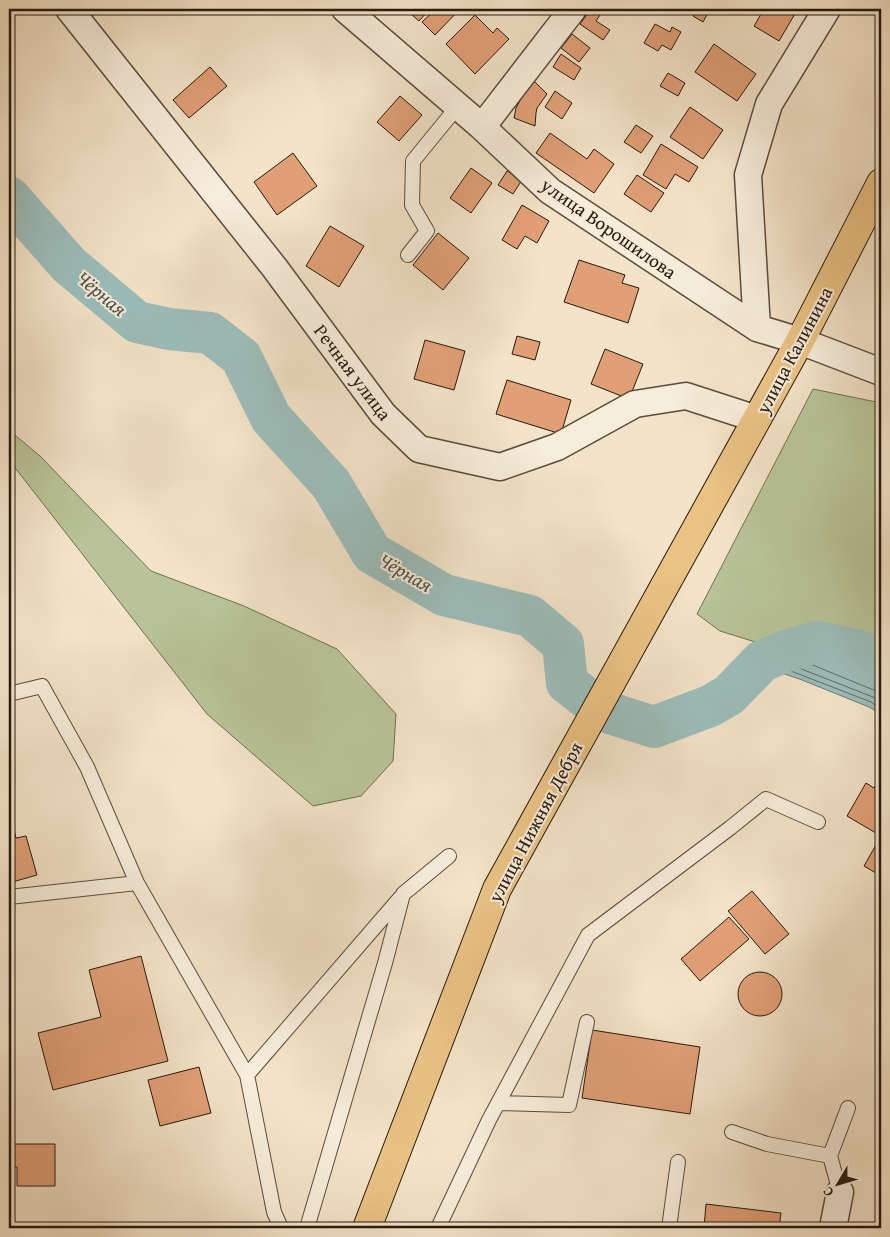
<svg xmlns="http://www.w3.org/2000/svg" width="890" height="1237" font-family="'Gentium Book Plus',serif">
<rect width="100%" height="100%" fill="#f3e3c8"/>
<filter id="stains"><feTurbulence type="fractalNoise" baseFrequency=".004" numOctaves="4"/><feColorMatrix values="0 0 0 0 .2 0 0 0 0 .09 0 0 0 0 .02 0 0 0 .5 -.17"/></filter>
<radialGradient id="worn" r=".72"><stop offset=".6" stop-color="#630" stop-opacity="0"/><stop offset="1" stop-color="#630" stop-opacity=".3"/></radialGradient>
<path fill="#b8c498" stroke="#6f6f53" d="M 813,389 L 881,403 L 881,641 L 825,634 L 796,635 L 765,645 L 720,631 L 697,614 Z
M 9,430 L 40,456 L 151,571 L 244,606 L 337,649 L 396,714 L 393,761 L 361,796 L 313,806 L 207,714 L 9,460 Z"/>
<path fill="#9cbdba" stroke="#6d7c75" d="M 825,634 L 881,641 L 881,714 L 869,707 L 802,680 L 776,671 L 762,661 L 765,645 L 796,635 Z"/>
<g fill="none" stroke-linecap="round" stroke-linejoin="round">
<path stroke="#616c64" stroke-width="1" d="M 881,646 L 825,639 L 797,640 L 770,649 L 768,658 L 778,666 L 871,702 L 881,709
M 881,652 L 824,646 L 798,646 L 777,653 L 776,655 L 781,661 L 873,697 L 881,701
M 881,660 L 825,653 L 799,654 L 797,656 L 798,659 L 881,693"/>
<path stroke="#9cbdba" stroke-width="42" d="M 9,197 L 69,265 L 137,322 L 169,329 L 210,333 L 241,357 L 271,418 L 331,484 L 372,553 L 444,595 L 530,616 L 563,644 L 567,683 L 603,711 L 654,727 L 710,706 L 729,695 L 762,661 L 786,651 L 818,642 L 856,650 L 881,660"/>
</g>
<path fill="#e19f76" stroke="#261a0e" d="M 405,9 L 430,9 L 419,21 Z
M 436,9 L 460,9 L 435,35 L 422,22 Z
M 591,9 L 597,9 L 602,12 L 596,21 L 610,30 L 603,40 L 580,24 Z
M 698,9 L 710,9 L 703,22 L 693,16 Z
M 764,9 L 790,9 L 796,12 L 779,41 L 754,26 Z
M 475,15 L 493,33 L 497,28 L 509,39 L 475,74 L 446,44 Z
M 655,24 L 670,32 L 672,27 L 681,32 L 671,50 L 662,45 L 658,51 L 644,43 Z
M 572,34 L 590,48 L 579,62 L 561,48 Z
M 714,44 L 756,74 L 737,101 L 695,72 Z
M 561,54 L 581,68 L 574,80 L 553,67 Z
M 210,67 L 227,86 L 189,118 L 173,100 Z
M 668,73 L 685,83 L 678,96 L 660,86 Z
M 534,81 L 547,94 L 537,108 L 536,113 L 535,126 L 514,118 L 516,108 L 522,97 Z
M 555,91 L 572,103 L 562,119 L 545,107 Z
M 400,96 L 422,115 L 399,141 L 377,122 Z
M 690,107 L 723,130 L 703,159 L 670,137 Z
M 636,125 L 653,136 L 641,153 L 624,142 Z
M 550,133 L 587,159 L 594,149 L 614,164 L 594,193 L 536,153 Z
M 661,144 L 698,167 L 689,182 L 675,174 L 666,189 L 643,175 Z
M 293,153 L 317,186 L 277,215 L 254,182 Z
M 471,168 L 492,183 L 471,213 L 450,198 Z
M 507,171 L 522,180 L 513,194 L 498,185 Z
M 637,175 L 664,193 L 651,212 L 624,194 Z
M 522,205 L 549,221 L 537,243 L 525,236 L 517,249 L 502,240 Z
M 330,226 L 364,246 L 339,287 L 306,266 Z
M 438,233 L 469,258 L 443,290 L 413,265 Z
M 579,260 L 625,275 L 622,283 L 639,288 L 628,323 L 564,302 Z
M 517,336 L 540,342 L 535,360 L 512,354 Z
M 425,340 L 465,351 L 454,390 L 414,379 Z
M 605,349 L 643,364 L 629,399 L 591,384 Z
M 507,380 L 571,400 L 561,434 L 496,414 Z
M 9,767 L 14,788 L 9,789 Z
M 880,778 L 881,778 L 881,876 L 864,866 L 881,836 L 847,816 L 866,783 L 874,788 Z
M 9,810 L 16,838 L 26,836 L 37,875 L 9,883 Z
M 752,891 L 789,934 L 765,954 L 728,911 Z
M 729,917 L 749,939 L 700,981 L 681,959 Z
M 141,956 L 168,1061 L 53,1090 L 38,1033 L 101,1017 L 89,970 Z
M738 994a22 22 0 1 1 44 0a22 22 0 1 1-44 0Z
M 592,1030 L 700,1047 L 690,1114 L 582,1098 Z
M 199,1067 L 211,1113 L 160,1126 L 148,1080 Z
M 9,1144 L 55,1144 L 55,1186 L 17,1186 L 17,1167 L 9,1167 Z
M 706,1204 L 781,1213 L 779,1228 L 704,1228 Z"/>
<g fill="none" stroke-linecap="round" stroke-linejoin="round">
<defs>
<path id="service" d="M 408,255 L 427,231 L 412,205 L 413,161 L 458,106
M 9,694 L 42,686 L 87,767 L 137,883
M 9,897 L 137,883 L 247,1075 L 274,1212 L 281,1228
M 247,1075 L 400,898
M 498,1103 L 569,1105 L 587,1022
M 732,1132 L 767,1144 L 830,1156 L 840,1192
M 830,1156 L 848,1108
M 307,1228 L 385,963 L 403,894 L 449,856
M 438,1228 L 489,1120 L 588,935 L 730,828 L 766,799 L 818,822
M 669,1228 L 678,1162"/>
<path id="minor" d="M 69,9 L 274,267 L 383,414 L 419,449 L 500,467 L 557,447 L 635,404 L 686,396 L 757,419
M 345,9 L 482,127 L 550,191 L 757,328 L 800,341 L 881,372
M 482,127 L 573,9
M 757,328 L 748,175 L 769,104 L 827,9
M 833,1228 L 840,1192"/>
<path id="trunk" d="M 367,1228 L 497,889 L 800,341 L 881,183"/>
</defs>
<use href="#service" stroke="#594c3c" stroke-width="16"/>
<use href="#minor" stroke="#594c3c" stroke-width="29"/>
<use href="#trunk" stroke="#261a0e" stroke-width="30"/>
<use href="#service" stroke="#f7eddb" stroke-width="14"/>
<use href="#minor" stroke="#f7eddb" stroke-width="26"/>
<use href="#trunk" stroke="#eac284" stroke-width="28"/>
</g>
<g text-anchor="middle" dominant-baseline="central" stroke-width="4" stroke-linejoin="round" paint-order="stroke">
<g font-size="19" fill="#261a0e" stroke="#f7eddb">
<text transform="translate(609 228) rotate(35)">улица Ворошилова</text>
<text transform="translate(794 350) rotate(-62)">улица Калинина</text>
<text transform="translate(353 372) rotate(53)">Речная улица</text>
<text transform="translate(535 822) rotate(-62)">улица Нижняя Дебря</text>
</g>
<g font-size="20" font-style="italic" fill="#4f534a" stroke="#f7eddb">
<text transform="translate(102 293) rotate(40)">Чёрная</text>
<text transform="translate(406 572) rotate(30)">Чёрная</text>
</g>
</g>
<rect width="890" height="1237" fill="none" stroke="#f3e3c8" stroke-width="30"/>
<rect x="10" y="10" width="870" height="1217" fill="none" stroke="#261a0e" stroke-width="2.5"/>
<rect x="15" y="15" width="860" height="1207" fill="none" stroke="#261a0e"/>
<g transform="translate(838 1184) rotate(232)" stroke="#f7eddb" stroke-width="4" paint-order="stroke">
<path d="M0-4L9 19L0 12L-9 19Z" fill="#261a0e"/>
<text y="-8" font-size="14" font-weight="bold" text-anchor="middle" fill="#261a0e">С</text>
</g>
<rect width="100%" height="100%" filter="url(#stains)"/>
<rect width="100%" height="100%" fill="url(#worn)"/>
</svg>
